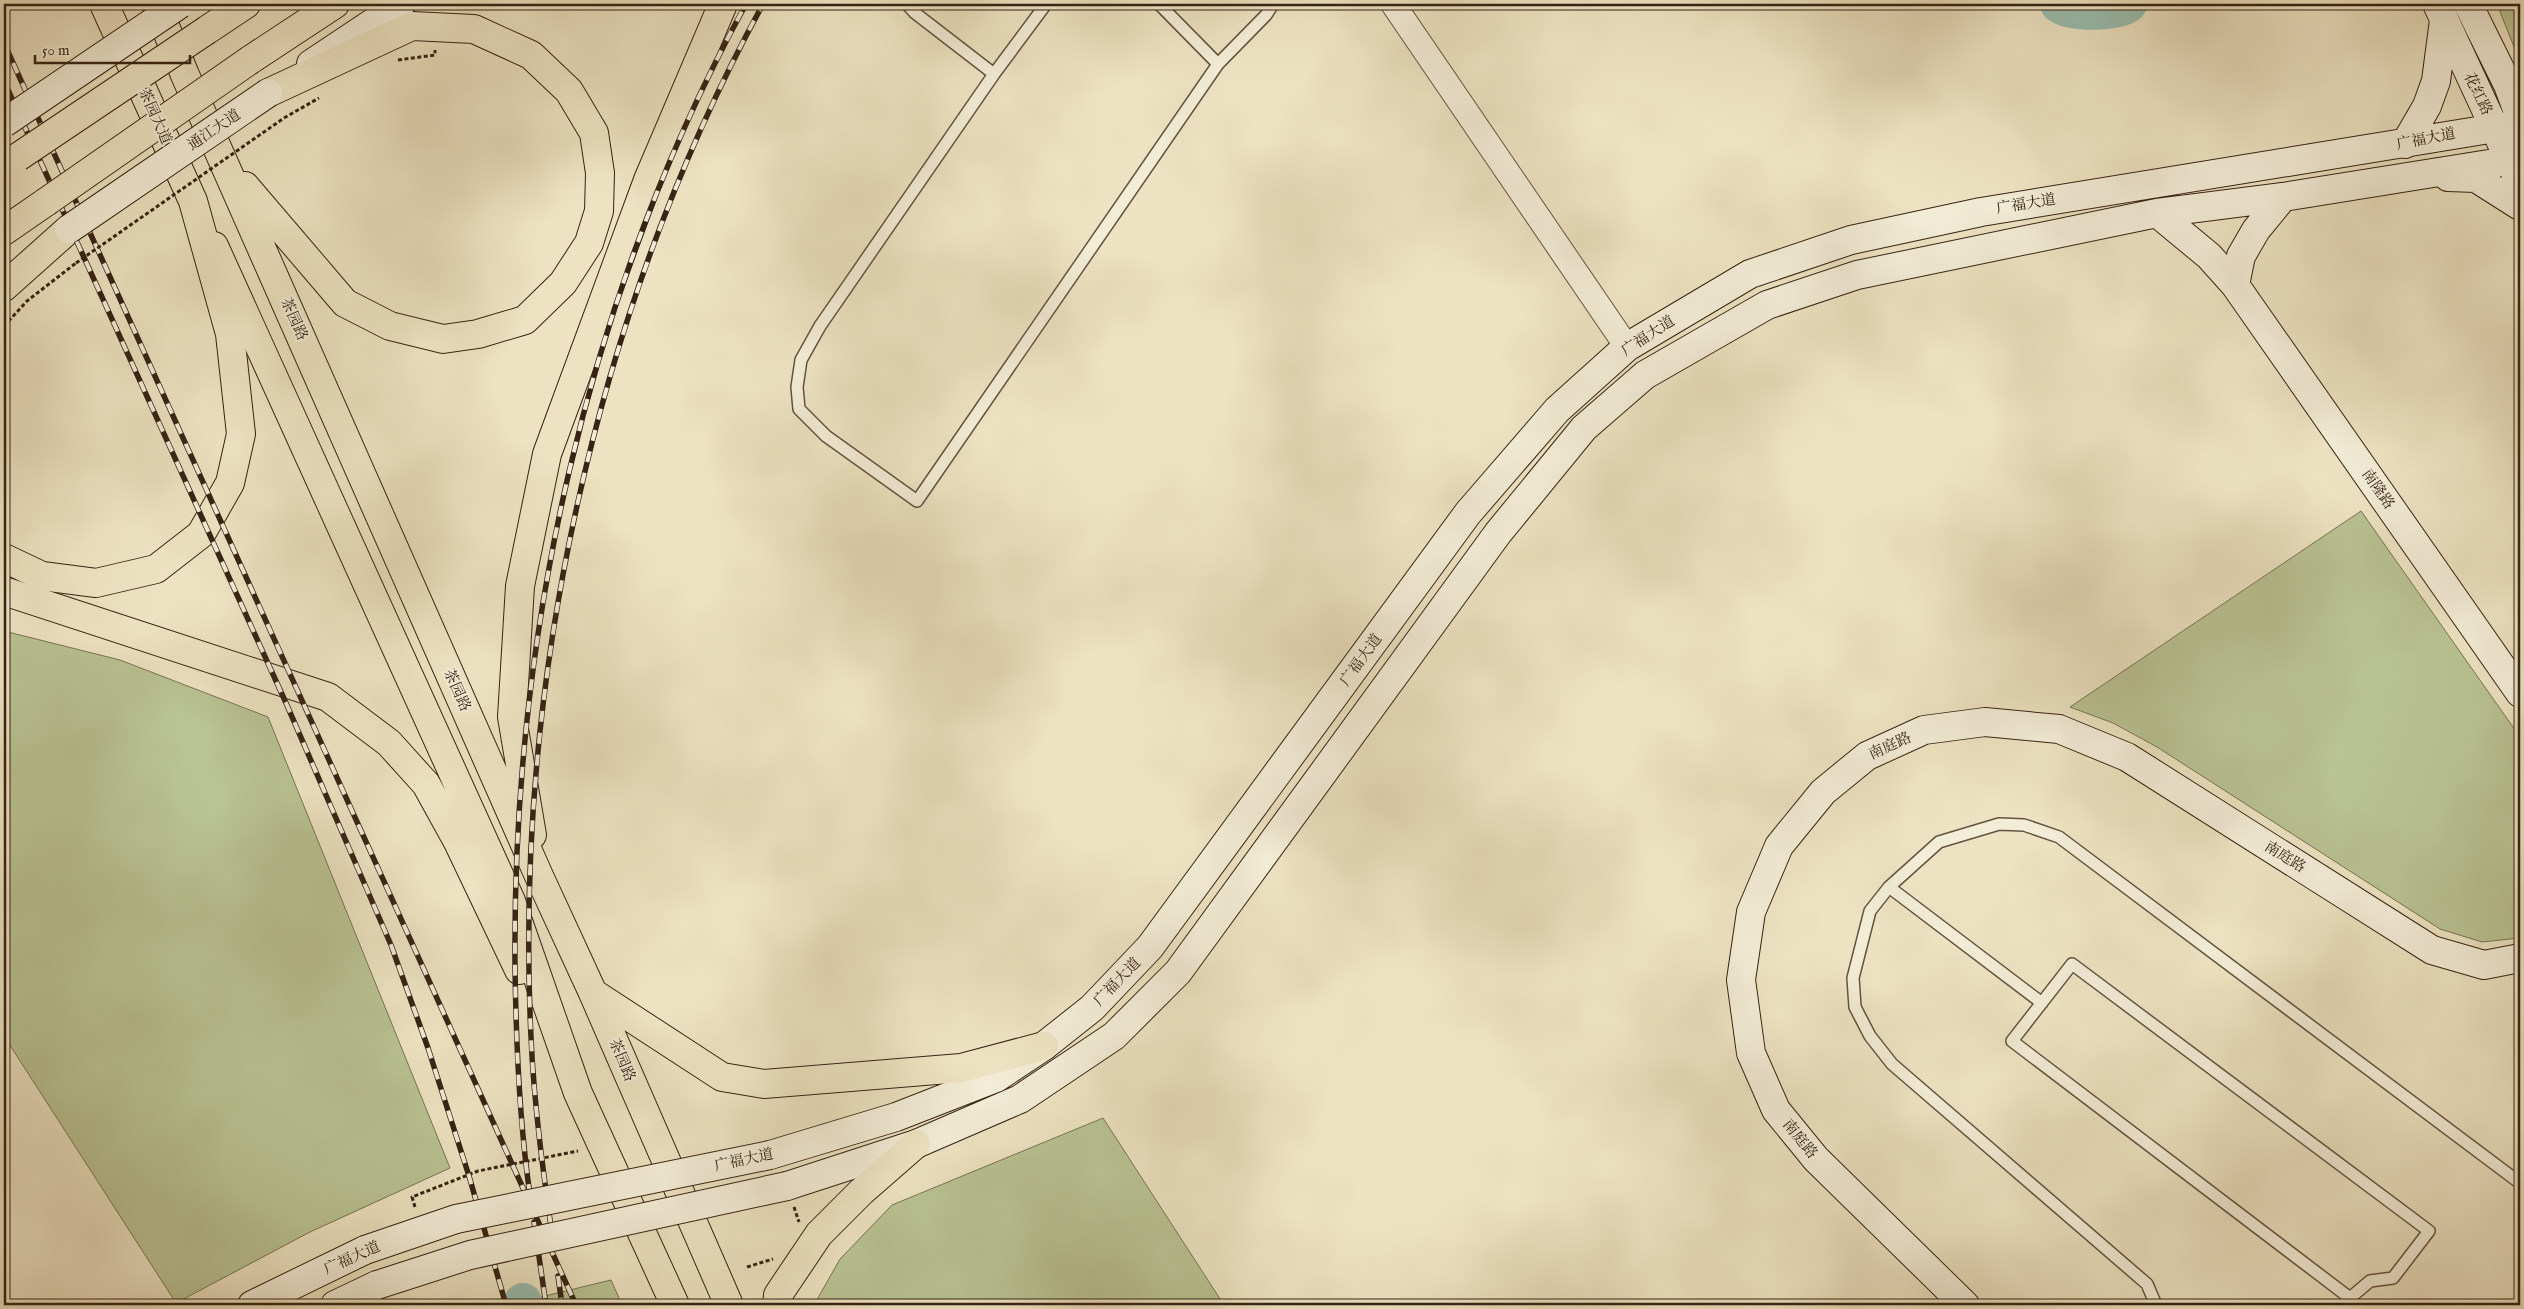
<svg xmlns="http://www.w3.org/2000/svg" width="2524" height="1309" font-family="'IM FELL English','Noto Serif SC',serif">
<rect width="100%" height="100%" fill="#ede3c2"/>
<filter id="stains"><feTurbulence type="fractalNoise" baseFrequency=".004" numOctaves="4"/><feColorMatrix values="0 0 0 0 .2 0 0 0 0 .09 0 0 0 0 .02 0 0 0 .5 -.17"/></filter>
<radialGradient id="worn" r=".72"><stop offset=".6" stop-color="#630" stop-opacity="0"/><stop offset="1" stop-color="#630" stop-opacity=".3"/></radialGradient>
<path fill="#b9c393" stroke="#787354" d="M 2497,4 L 2520,4 L 2520,62 Z
M 2361,511 L 2520,737 L 2520,938 L 2482,942 L 2440,929 L 2157,747 L 2113,723 L 2070,707 Z
M 4,631 L 120,660 L 268,717 L 450,1168 L 310,1232 L 176,1303 L 4,1036 Z
M 1103,1118 L 1224,1305 L 814,1305 L 840,1259 L 892,1205 Z
M 611,1280 L 622,1305 L 508,1305 Z"/>
<g fill="none" stroke-linecap="round" stroke-linejoin="round">
<path stroke="#9abeaf" stroke-width="38" d="M 2059,4 C 2071,13 2115,13 2128,4
M 523,1302 L 523,1305"/>
<defs>
<path id="lane" d="M 907,4 L 915,13 L 994,74
M 1046,4 L 994,74 L 820,326 L 801,360 L 797,387 L 799,409 L 826,436 L 917,501 L 1218,64
M 1159,4 L 1218,64 L 1266,15 L 1273,4
M 1889,887 L 2042,1003
M 2072,964 L 2429,1231 L 2393,1278 L 2370,1281 L 2350,1298 L 2012,1041 Z
M 2156,1305 L 2147,1284 L 1892,1064 L 1870,1036 L 1855,1007 L 1853,978 L 1870,911 L 1889,887 L 1939,842 L 1999,824 L 2024,825 L 2059,837 L 2520,1183"/>
<path id="street" d="M 1393,4 L 1627,347"/>
<path id="secondary" d="M 2437,4 L 2520,183
M 2468,4 L 2508,85 L 2520,117
M 311,64 L 401,4
M 2405,144 L 2427,106 L 2436,81 L 2444,20
M 2448,177 L 2476,178 L 2520,206
M 2157,213 L 2209,256 L 2235,285 L 2520,693
M 2235,285 L 2241,256 L 2256,230 L 2283,197
M 770,1155 L 896,1117 L 996,1078 L 1044,1046 L 1092,1008 L 1150,947 L 1468,513 L 1557,410 L 1627,347 L 1750,274 L 1851,240 L 1981,212 L 2520,124
M 787,1186 L 916,1144 L 1020,1099 L 1114,1036 L 1178,972 L 1498,533 L 1584,428 L 1645,375 L 1767,305 L 1857,275 L 2157,213 L 2283,197 L 2520,159
M 252,1305 L 365,1250
M 335,1305 L 377,1285
M 1965,1305 L 1816,1159 L 1776,1110 L 1751,1053 L 1741,980 L 1751,912 L 1779,846 L 1823,792 L 1867,756 L 1924,730 L 1985,722 L 2059,729 L 2127,757 L 2432,950 L 2484,965 L 2520,958"/>
<path id="primary" d="M 156,4 L 185,75 L 539,876 L 593,993 L 729,1305
M 207,30 L 246,4
M 250,60 L 335,4
M 245,186 L 345,303 L 390,326 L 443,339 L 478,334 L 525,320 L 563,283 L 589,243 L 599,211 L 600,173 L 594,133 L 569,91 L 531,55 L 474,29 L 412,26 L 268,93
M 4,231 L 46,202
M 214,246 L 511,901 L 578,1093 L 675,1305
M 4,591 L 328,697 L 389,743 L 426,784 L 458,842 L 519,970
M 532,835 L 512,717 L 520,586 L 547,454 L 648,180 L 723,4
M 593,993 L 722,1077 L 764,1084 L 961,1068 L 1044,1046
M 777,1305 L 778,1295 L 819,1234 L 861,1192 L 916,1144"/>
<path id="highway" d="M 4,287 L 69,229
M 4,558 L 42,576 L 96,583 L 156,569 L 201,534 L 230,483 L 241,434 L 230,334 L 193,201 L 104,4"/>
</defs>
<use href="#lane" stroke="#645340" stroke-width="14"/>
<use href="#street" stroke="#645340" stroke-width="26"/>
<use href="#secondary" stroke="#362314" stroke-width="30"/>
<use href="#primary" stroke="#362314" stroke-width="30"/>
<use href="#highway" stroke="#362314" stroke-width="30"/>
<path stroke="#362314" stroke-width="3" stroke-dasharray="4 2.5" stroke-linecap="butt" d="M 398,60 L 435,55 L 435,50
M 284,118 L 319,98
M 4,326 L 27,301 L 76,263
M 415,1207 L 412,1197 L 478,1171 L 578,1151
M 794,1207 L 799,1222
M 747,1267 L 773,1259"/>
<use href="#lane" stroke="#f3edd7" stroke-width="11"/>
<use href="#street" stroke="#f3edd7" stroke-width="24"/>
<use href="#secondary" stroke="#f3edd7" stroke-width="28"/>
<use href="#primary" stroke="#ede3c2" stroke-width="28"/>
<use href="#highway" stroke="#ede3c2" stroke-width="28"/>
<defs>
<path id="rail" d="M 4,43 L 576,1305
M 4,81 L 286,703 L 391,945 L 428,1048 L 469,1176 L 506,1305
M 530,1195 C 519,1120 516,1043 515,967 C 512,635 586,296 746,4
M 534,1222 L 546,1305
M 554,1248 C 544,1178 534,1107 531,1037 C 514,686 594,313 763,4
M 558,1276 L 562,1305"/>
</defs>
<use href="#rail" stroke="#362314" stroke-width="5.5"/>
<use href="#rail" stroke="#f3edd7" stroke-width="4" stroke-dasharray="11" stroke-linecap="butt"/>
<defs>
<path id="secondary-bridge" d="M 4,123 L 180,4
M 69,229 L 268,93
M 365,1250 L 456,1219 L 770,1155
M 377,1285 L 470,1255 L 787,1186"/>
<path id="primary-bridge" d="M 18,157 L 207,30
M 46,202 L 250,60"/>
</defs>
<use href="#secondary-bridge" stroke="#362314" stroke-width="30" stroke-linecap="butt"/>
<use href="#primary-bridge" stroke="#362314" stroke-width="30" stroke-linecap="butt"/>
<path stroke="#362314" stroke-width="3" stroke-dasharray="4 2.5" stroke-linecap="butt" d="M 76,263 L 284,118"/>
<use href="#secondary-bridge" stroke="#f3edd7" stroke-width="28"/>
<use href="#primary-bridge" stroke="#ede3c2" stroke-width="28"/>
</g>
<g text-anchor="middle" dominant-baseline="central" stroke-width="4" stroke-linejoin="round" paint-order="stroke">
<g font-size="15" fill="#362314" stroke="#f3edd7">
<text transform="translate(2478 94) rotate(64)">花红路</text>
<text transform="translate(155 116) rotate(66)">茶园大道</text>
<text transform="translate(214 130) rotate(-34)">通江大道</text>
<text transform="translate(2426 139) rotate(-11)">广福大道</text>
<text transform="translate(2026 204) rotate(-9)">广福大道</text>
<text transform="translate(294 319) rotate(66)">茶园路</text>
<text transform="translate(1648 336) rotate(-33)">广福大道</text>
<text transform="translate(2378 489) rotate(55)">南隆路</text>
<text transform="translate(1361 660) rotate(-54)">广福大道</text>
<text transform="translate(457 690) rotate(66)">茶园路</text>
<text transform="translate(1890 746) rotate(-25)">南庭路</text>
<text transform="translate(2285 857) rotate(32)">南庭路</text>
<text transform="translate(1117 982) rotate(-46)">广福大道</text>
<text transform="translate(622 1060) rotate(67)">茶园路</text>
<text transform="translate(1800 1139) rotate(51)">南庭路</text>
<text transform="translate(744 1160) rotate(-12)">广福大道</text>
<text transform="translate(352 1258) rotate(-24)">广福大道</text>
</g>
</g>
<rect width="2524" height="1309" fill="none" stroke="#ede3c2" stroke-width="20"/>
<rect x="5" y="5" width="2514" height="1299" fill="none" stroke="#362314" stroke-width="2.5"/>
<rect x="10" y="10" width="2504" height="1289" fill="none" stroke="#362314"/>
<path d="M35 55v8h155v-8" fill="none" stroke="#362314" stroke-width="2.5"/>
<text x="42" y="55" font-size="15" fill="#362314" stroke="#f3edd7" stroke-width="4" paint-order="stroke">50 m</text>
<rect width="100%" height="100%" filter="url(#stains)"/>
<rect width="100%" height="100%" fill="url(#worn)"/>
</svg>
